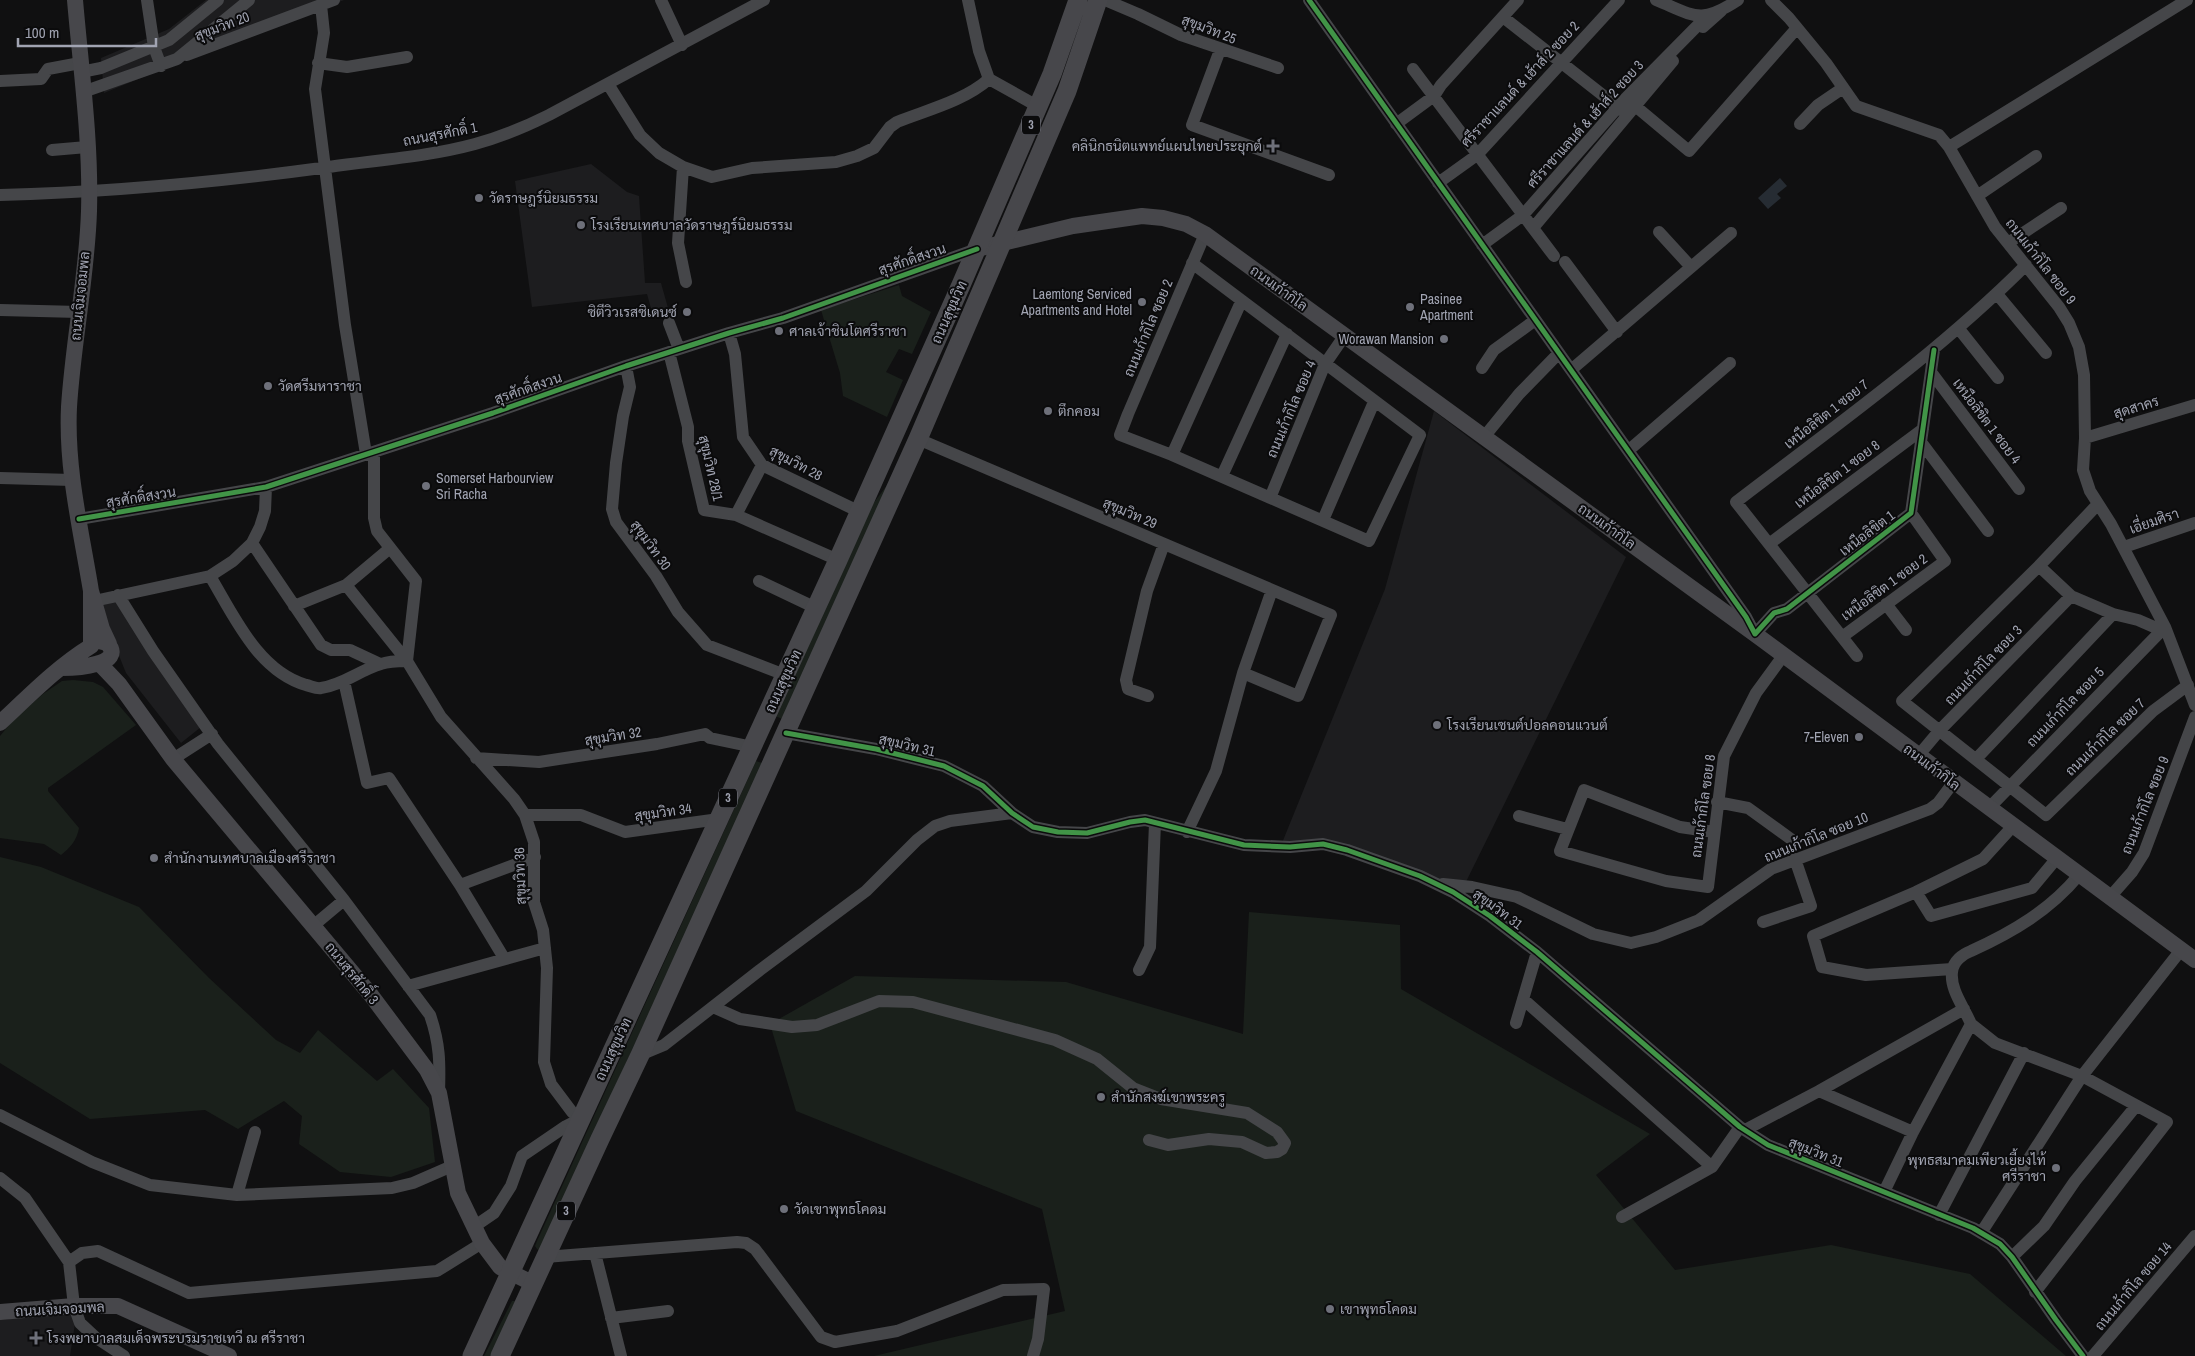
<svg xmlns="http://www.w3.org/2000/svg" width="2195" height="1356" font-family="'Archivo Narrow',Sarabun,sans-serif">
<rect width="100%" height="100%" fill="#101011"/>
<path fill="#1d1d1f" d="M 206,0 L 344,0 L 222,45 L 104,93 L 101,58 L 169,29 Z
M 591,164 L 627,192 L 639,196 L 645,283 L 661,283 L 668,308 L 652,312 L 647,294 L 532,307 L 515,181 Z
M 1434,411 L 1626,557 L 1459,896 L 1356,852 L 1282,843 L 1385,589 Z
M 117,601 L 201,727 L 181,743 L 126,673 L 99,606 Z
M 72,1313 L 76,1317 L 70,1356 L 0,1356 L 0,1320 Z"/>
<path fill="#1a201b" d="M 899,285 L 902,296 L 931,312 L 912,354 L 899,349 L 886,372 L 903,380 L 887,417 L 843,396 L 840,373 L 821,310 Z
M 888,484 L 785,720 L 775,716 L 872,505 Z
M 73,680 L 93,682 L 103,687 L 136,725 L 48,788 L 48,791 L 79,828 C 77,840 70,848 61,855 L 44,844 L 0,838 L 0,736 L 14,719 L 43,694 L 62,681 Z
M 756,761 L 765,764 L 539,1250 L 537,1249 L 535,1246 L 537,1241 Z
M 0,857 L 41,867 L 139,907 L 209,978 L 276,1040 L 300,1053 L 318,1030 L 377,1081 L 393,1069 L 429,1108 L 435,1162 L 391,1177 L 340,1172 L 299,1144 L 302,1116 L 284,1101 L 238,1129 L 205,1110 L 90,1119 L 0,1063 Z
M 1249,912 L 1400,925 L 1401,989 L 1650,1134 L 1596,1175 L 1675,1270 L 1831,1245 L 1970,1274 L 2066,1356 L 874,1356 L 1065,1311 L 1042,1209 L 796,1111 L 770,1024 L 855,976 L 1066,982 L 1243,1034 Z
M 512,1301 L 515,1301 L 493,1356 L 484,1356 Z"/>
<path fill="#262c33" d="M 1780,178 L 1787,186 L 1777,194 L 1781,198 L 1768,209 L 1758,198 Z"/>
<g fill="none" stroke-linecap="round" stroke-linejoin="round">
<path stroke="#454649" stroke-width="12" d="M 147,0 L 154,47 L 161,66
M 661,0 L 682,45
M 1105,0 L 1138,14 L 1181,35 L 1278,68
M 1309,0 C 1453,206 1601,411 1746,617 L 1755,634 L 1774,613 L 1787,609 L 1911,513 L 1934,350
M 1656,0 C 1695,16 1700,25 1738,0
M 1771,0 L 1789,18 L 1826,63 L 1856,106 L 1939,135 L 1949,147 L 1995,227 L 2059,307 L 2069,323 L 2079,347 L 2084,375 L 2085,438 L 2083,470 L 2090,491 L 2111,524 L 2165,627 L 2195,705
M 321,5 L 324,33 L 315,89 L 345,325 L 366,454
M 1503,17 L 1623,111
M 1703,27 L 1721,11
M 1220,50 L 1192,125 L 1329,175
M 187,55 L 334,0
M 318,63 L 347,67 L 407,57
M 1413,69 L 1554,256
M 81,72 L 101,68 L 169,40 L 218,0
M 989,79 L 1039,107
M 0,81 L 41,79 L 48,69 L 80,63
M 608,84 L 640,135 L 659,153 L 683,167 L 712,177 L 752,168 L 836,162 L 857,156 L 874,148 L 890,127 L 897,122 C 927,110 964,101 989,79 L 979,51 L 968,0
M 83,92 L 177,59 L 249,0
M 1628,100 L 1689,151 L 1797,28
M 1396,124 L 1434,96 L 1441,85 L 1518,0
M 1800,124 L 1818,105 L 1843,88
M 1949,147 L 2187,0
M 52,150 L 87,147
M 683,167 L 678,243 L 686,282
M 1438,183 L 1477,155 L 1619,0
M 0,195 C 110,192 219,182 329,167 C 377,160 427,157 475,144 C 501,137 525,127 549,115 L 764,0
M 1977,196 L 2036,156
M 1533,228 L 1673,61
M 1659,232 L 1691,267
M 2008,243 L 2061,208
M 1482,245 L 1523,215 L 1626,98 L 1706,17
M 1565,262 L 1617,332
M 1192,263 L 1420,435 L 1369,541 L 1172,455 L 1120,435 L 1128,414 L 1205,234
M 1997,294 L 2046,353
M 0,310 L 79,312
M 669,323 L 679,349
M 1959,329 L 1998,378
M 729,333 L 735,354 L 743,437 L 762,465 L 860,512
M 669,352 L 688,427 L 688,441 L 704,510 L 736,515 L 838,560
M 626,366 L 630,387 L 623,416 L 616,463 L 612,509 L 616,522 L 656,576 L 678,612 L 707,645 L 785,675
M 1482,368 L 1494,350 L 1534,321
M 1571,370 L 1731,233
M 1931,372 L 2019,489
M 1484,437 L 1519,394 L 1559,353
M 2085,438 L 2195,405
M 918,439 L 1331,615 L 1298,696 L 1243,673
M 1921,442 L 1988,531
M 1629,450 L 1730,363
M 374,452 L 374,518 L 377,531 L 416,581 L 407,661
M 1172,455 L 1241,302
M 1222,476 L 1287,334
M 0,478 L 72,480
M 1270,498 L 1325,364 L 1345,335
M 2098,504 L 2039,566 L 1902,701 L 2046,815 L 2153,711 L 2188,685
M 736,515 L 762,465
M 79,519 L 266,487 L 493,413 L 626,366 L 729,333 L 783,318 L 977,249
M 1323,520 L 1374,402
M 252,543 L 321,645 L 331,650 L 350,650 L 380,664
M 1769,544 L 1923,429
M 2124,547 L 2195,523
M 2039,566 L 2071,596 L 2113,614 L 2138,620 L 2161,630
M 210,576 C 234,616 258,671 306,685 C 311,686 316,689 321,688 C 343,685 360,670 381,664 C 389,661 398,661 407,661
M 759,581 L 816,608
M 346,585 L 407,661 L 441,717 L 514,799 L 525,815 L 534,842 L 534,902 L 543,930 L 547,968 L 544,1062 L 551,1084 L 572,1112 L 580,1119 L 566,1126 L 522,1156 L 511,1186 L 494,1213 L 475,1226
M 118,595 L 153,651 L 218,744 L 344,900 L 430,1015 C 440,1044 440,1063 439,1093
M 94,601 L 210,576 L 233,561 L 252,543 L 260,527 L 265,511 L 266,487
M 1886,604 L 1906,630
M 294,606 L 346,585 L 389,549
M 1842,637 L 1945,561 L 1911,513
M 1857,656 L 1736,502 C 1835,426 1938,353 2026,265
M 344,681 L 367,783 L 389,778 L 460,885 L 504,958
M 1148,696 L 1128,689 L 1126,680 L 1147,591 L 1164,544
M 786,733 L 876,749 L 944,766 L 983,786 L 1012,813 L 1033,827 L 1058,832 L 1087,833 L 1130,822 L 1145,820 L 1244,845 L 1290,847 L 1323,844 L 1347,850 L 1420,876 L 1453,892 L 1490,916 L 1537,952 L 1740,1127 L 1768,1145 L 1973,1228 L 2000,1244 L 2012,1257 L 2056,1320 L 2083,1356
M 1918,756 L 1939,731 L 2071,596
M 476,758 L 539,762 L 657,744 L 705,734 L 710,738 L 753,747
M 1977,758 L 2113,614
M 173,759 L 212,734
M 1717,802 L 1748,808 L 1795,842
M 1989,808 L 2165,627
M 525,815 L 581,815 L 625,832 L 719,819
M 1519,816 L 1567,829
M 1187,832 L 1216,771 L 1243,673 L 1272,590
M 1714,832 L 1680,827 L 1584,790 L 1560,851 L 1666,881 L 1708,887 L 1724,756 L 1756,693 L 1783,656
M 1443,884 L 1472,887 L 1517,897 L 1593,934 L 1631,943 L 1656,937 L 1699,920 L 1771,869 L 1930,809 L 1938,803 L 1953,783
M 460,885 L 535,857
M 1916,892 L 1931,916 L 2032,888 L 2057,858
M 2110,897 L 2132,872 L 2144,853 L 2195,717
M 1763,922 L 1811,906 L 1795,859
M 313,926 L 344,900
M 1952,969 L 1866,975 L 1822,967 L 1813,936 L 1916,892 L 1983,859 L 2013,826
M 1139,970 L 1150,947 L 1155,823
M 408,986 L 545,948
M 1523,999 L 1712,1167
M 713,1007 L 740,1019 L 792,1027 L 817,1025 L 879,1001 L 913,1002 L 1055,1040 L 1097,1059 L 1133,1088 L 1161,1099 L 1247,1113 L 1277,1132 L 1285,1143 L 1282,1149 L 1277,1152 L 1266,1153 L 1242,1142 L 1209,1139 L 1168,1145 L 1149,1140
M 1516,1023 L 1537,952
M 1971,1024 L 1995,1043 L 2082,1076 L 2167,1122 L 2035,1292
M 640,1055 L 664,1045 L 760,970 L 866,891 L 917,840 L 935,826 L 950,821 L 1012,813
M 1819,1091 L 1913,1132
M 0,1115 L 92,1162 L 150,1185 L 237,1195 L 392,1188 L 413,1183 L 452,1166
M 1745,1130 L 1819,1091 L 1964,1009
M 0,1178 L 25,1198 L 69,1262 L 74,1306 L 80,1323 L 95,1337 L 124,1356
M 1884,1192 L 1913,1132 L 1971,1024 C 1964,1007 1950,990 1952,972 C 1953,961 1963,954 1971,951 C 2013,932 2050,910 2079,875
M 237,1195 L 255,1132
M 1939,1215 L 2024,1053
M 1622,1217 L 1712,1167 L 1740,1127
M 1981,1233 L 2082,1076 L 2181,950
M 595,1253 L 621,1356
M 545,1257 L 737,1242 L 746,1243 L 755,1249 L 821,1337 L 835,1342 L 897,1331 L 1003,1290 L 1044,1289 L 1038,1339 L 1033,1356
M 2012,1257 L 2044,1226 L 2075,1181 L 2136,1106
M 69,1262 L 82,1253 L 98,1251 L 189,1293 L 437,1271 L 482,1243
M 611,1318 L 668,1311
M 2093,1356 L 2195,1236"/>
<path stroke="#47474b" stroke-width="16" d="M 75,0 C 81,70 91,141 89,211 C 87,277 73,342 69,407 C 66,469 81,530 91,591
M 977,249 L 1073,226 L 1142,216 L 1163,218 L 1186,224 L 1205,234 L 1759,637 L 2195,960
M 99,663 L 119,684 L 173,759 L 371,995 L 427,1070 L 439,1093 L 458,1193 L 482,1243 L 500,1267 L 532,1283
M 62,668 C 75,668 127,665 107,643 L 99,641
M 0,723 C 29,696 57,667 91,646 L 91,591 L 102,629 L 109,644
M 0,1312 L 74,1306 L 118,1306 L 229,1356"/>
<path stroke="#47474b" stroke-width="19" d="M 472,1356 L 838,560 L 961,285 L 1052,74 L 1078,0
M 500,1356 L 600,1139 L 640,1055 L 918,439 L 1067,91 L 1098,0"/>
<defs>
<path id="cycleway" d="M 1309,0 C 1453,206 1601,411 1746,617 L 1755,634 L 1774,613 L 1787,609 L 1911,513 L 1934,350
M 79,519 L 266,487 L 493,413 L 626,366 L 729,333 L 783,318 L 977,249
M 786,733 L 876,749 L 944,766 L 983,786 L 1012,813 L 1033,827 L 1058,832 L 1087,833 L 1130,822 L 1145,820 L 1244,845 L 1290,847 L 1323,844 L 1347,850 L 1420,876 L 1453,892 L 1490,916 L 1537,952 L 1740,1127 L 1768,1145 L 1973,1228 L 2000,1244 L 2012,1257 L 2056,1320 L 2083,1356"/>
</defs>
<use href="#cycleway" stroke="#0b0b0c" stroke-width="8"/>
<use href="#cycleway" stroke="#419447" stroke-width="5"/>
</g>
<g fill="#6e707a" stroke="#0b0b0c" stroke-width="2">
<path d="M1270.5 138.5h5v5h5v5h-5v5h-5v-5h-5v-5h5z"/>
<circle cx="479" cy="198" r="5"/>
<circle cx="581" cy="225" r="5"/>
<circle cx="1142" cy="302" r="5"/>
<circle cx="1410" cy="307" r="5"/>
<circle cx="687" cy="312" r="5"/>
<circle cx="779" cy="331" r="5"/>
<circle cx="1444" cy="339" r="5"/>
<circle cx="268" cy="386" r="5"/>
<circle cx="1048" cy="411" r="5"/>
<circle cx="426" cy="486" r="5"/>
<circle cx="1437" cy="725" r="5"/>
<circle cx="1859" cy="737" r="5"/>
<circle cx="154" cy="858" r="5"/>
<circle cx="1101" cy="1097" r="5"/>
<circle cx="2056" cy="1168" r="5"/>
<circle cx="784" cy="1209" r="5"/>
<circle cx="1330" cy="1309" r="5"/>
<path d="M33.5 1330.5h5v5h5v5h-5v5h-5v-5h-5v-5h5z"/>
</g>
<g text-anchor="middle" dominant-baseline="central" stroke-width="4" stroke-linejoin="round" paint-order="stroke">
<g fill="#0b0b0c" stroke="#747680" stroke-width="1">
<rect x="1022" y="115.5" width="18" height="19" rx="4"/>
<rect x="719" y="788.5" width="18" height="19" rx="4"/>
<rect x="557" y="1201.5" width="18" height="19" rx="4"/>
</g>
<g font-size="12" font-weight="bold" fill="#a1a4b2">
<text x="1031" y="125">3</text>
<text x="728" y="798">3</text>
<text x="566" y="1211">3</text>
</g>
<g font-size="14" fill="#a1a4b2" stroke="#0b0b0c">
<text transform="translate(222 26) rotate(-21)">สุขุมวิท 20</text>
<text transform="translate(1209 29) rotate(21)">สุขุมวิท 25</text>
<text transform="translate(1520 84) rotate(-47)">ศรีราชาแลนด์ &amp; เฮ้าส์ 2 ซอย 2</text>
<text transform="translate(1585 124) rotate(-48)">ศรีราชาแลนด์ &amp; เฮ้าส์ 2 ซอย 3</text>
<text transform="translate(440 134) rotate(-11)">ถนนสุรศักดิ์ 1</text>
<text transform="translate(912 259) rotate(-19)">สุรศักดิ์สงวน</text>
<text transform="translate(2041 261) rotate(52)">ถนนเก้ากิโล ซอย 9</text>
<text transform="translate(1279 288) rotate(36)">ถนนเก้ากิโล</text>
<text transform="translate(80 296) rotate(-84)">ถนนเจิมจอมพล</text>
<text transform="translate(949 312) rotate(-66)">ถนนสุขุมวิท</text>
<text transform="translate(1148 328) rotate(-67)">ถนนเก้ากิโล ซอย 2</text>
<text transform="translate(528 388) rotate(-19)">สุรศักดิ์สงวน</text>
<text transform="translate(2136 407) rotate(-17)">สุดสาคร</text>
<text transform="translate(1291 409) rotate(-67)">ถนนเก้ากิโล ซอย 4</text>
<text transform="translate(1826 414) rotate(-38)">เหนือลิขิต 1 ซอย 7</text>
<text transform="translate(1987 421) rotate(53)">เหนือลิขิต 1 ซอย 4</text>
<text transform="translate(796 463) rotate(28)">สุขุมวิท 28</text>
<text transform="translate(711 468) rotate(77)">สุขุมวิท 28/1</text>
<text transform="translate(1837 474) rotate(-37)">เหนือลิขิต 1 ซอย 8</text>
<text transform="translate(141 497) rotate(-9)">สุรศักดิ์สงวน</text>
<text transform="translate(1130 513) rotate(23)">สุขุมวิท 29</text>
<text transform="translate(2154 521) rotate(-19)">เอี่ยมศิรา</text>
<text transform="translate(1607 526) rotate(36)">ถนนเก้ากิโล</text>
<text transform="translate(1867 533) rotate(-37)">เหนือลิขิต 1</text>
<text transform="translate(651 545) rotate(54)">สุขุมวิท 30</text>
<text transform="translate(1884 587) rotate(-36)">เหนือลิขิต 1 ซอย 2</text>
<text transform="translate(1983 665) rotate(-46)">ถนนเก้ากิโล ซอย 3</text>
<text transform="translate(783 681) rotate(-65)">ถนนสุขุมวิท</text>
<text transform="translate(2065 707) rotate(-46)">ถนนเก้ากิโล ซอย 5</text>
<text transform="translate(613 736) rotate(-9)">สุขุมวิท 32</text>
<text transform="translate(2105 737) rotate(-44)">ถนนเก้ากิโล ซอย 7</text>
<text transform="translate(907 745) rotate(13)">สุขุมวิท 31</text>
<text transform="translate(1932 767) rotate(37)">ถนนเก้ากิโล</text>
<text transform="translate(2145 805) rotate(-68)">ถนนเก้ากิโล ซอย 9</text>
<text transform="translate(1703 806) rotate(-82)">ถนนเก้ากิโล ซอย 8</text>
<text transform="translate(663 812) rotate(-8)">สุขุมวิท 34</text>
<text transform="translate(1816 837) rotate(-22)">ถนนเก้ากิโล ซอย 10</text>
<text transform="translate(520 876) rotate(-92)">สุขุมวิท 36</text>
<text transform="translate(1498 909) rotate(36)">สุขุมวิท 31</text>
<text transform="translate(352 973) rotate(51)">ถนนสุรศักดิ์ 3</text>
<text transform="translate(613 1049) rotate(-65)">ถนนสุขุมวิท</text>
<text transform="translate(1816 1152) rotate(22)">สุขุมวิท 31</text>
<text transform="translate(2133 1286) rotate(-50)">ถนนเก้ากิโล ซอย 14</text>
<text transform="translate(60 1309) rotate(-3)">ถนนเจิมจอมพล</text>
</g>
<g font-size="14" fill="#a1a4b2" stroke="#0b0b0c" text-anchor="start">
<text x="1262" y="146" text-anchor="end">คลินิกธนิตแพทย์แผนไทยประยุกต์</text>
<text x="489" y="198">วัดราษฎร์นิยมธรรม</text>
<text x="591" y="225">โรงเรียนเทศบาลวัดราษฎร์นิยมธรรม</text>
<text x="1132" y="294" text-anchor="end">Laemtong Serviced<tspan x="1132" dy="16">Apartments and Hotel</tspan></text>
<text x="1420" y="299">Pasinee<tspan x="1420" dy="16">Apartment</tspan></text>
<text x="677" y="312" text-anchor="end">ซิตีวิวเรสซิเดนซ์</text>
<text x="789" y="331">ศาลเจ้าชินโตศรีราชา</text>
<text x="1434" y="339" text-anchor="end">Worawan Mansion</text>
<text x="278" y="386">วัดศรีมหาราชา</text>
<text x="1058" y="411">ตึกคอม</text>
<text x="436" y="478">Somerset Harbourview<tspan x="436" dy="16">Sri Racha</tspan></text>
<text x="1447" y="725">โรงเรียนเซนต์ปอลคอนแวนต์</text>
<text x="1849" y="737" text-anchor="end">7-Eleven</text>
<text x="164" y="858">สำนักงานเทศบาลเมืองศรีราชา</text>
<text x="1111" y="1097">สำนักสงฆ์เขาพระครู</text>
<text x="2046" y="1160" text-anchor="end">พุทธสมาคมเพียวเยี้ยงไท้<tspan x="2046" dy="16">ศรีราชา</tspan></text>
<text x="794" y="1209">วัดเขาพุทธโคดม</text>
<text x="1340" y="1309">เขาพุทธโคดม</text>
<text x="47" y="1338">โรงพยาบาลสมเด็จพระบรมราชเทวี ณ ศรีราชา</text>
</g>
</g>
<path d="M18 38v8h138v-8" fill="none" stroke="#a1a4b2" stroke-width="2.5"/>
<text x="25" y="38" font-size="15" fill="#a1a4b2" stroke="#0b0b0c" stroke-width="4" paint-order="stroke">100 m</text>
</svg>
